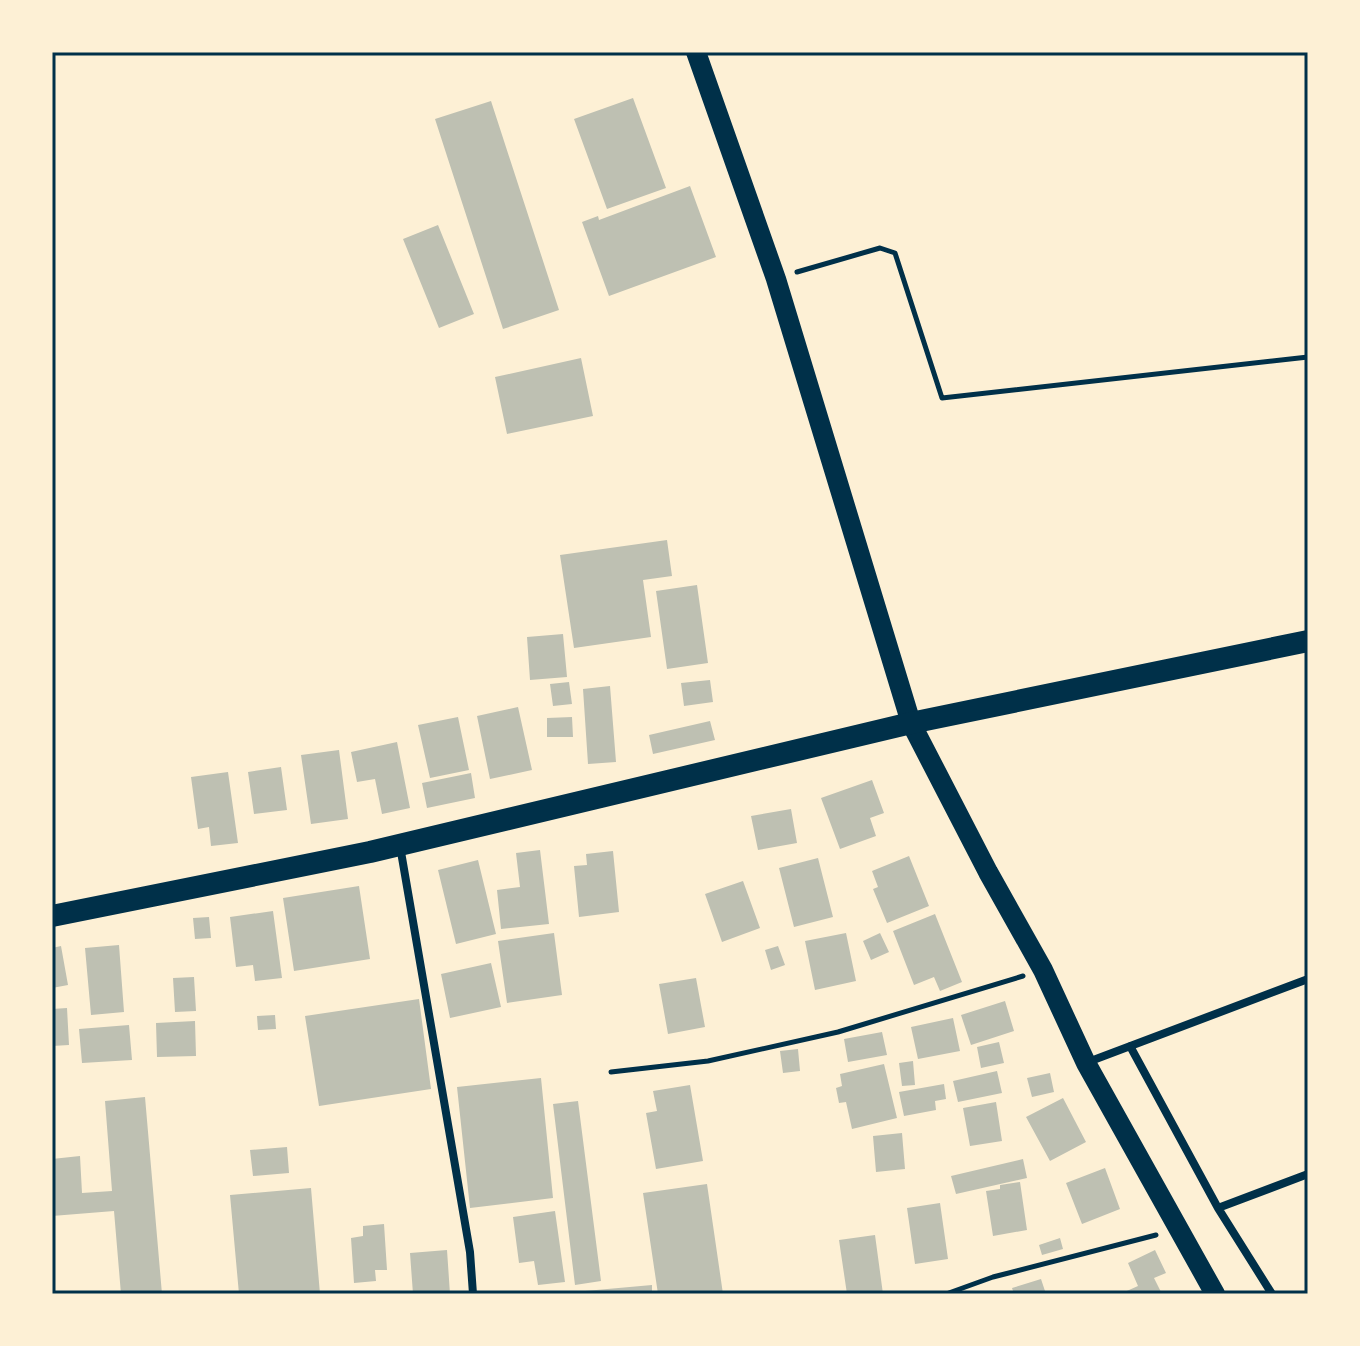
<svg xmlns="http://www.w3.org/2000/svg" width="1360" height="1346" font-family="'IBM Plex Sans',sans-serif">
<rect width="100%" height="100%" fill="#fdf0d5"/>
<path fill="#bec0b2" d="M 633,98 L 666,188 L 607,209 L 574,119 Z
M 491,101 L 559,310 L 503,329 L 435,119 Z
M 690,186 L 716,257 L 609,296 L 582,222 L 598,216 L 599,220 Z
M 438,225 L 474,314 L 439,328 L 403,239 Z
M 581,358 L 593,416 L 507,434 L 495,377 Z
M 667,540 L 672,576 L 643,580 L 651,637 L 574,648 L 560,555 Z
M 697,585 L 708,663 L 667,669 L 656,591 Z
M 563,634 L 567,677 L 530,680 L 527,637 Z
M 710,680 L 713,702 L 684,706 L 681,683 Z
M 569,682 L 572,704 L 553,706 L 550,684 Z
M 610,686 L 616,762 L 588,764 L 583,689 Z
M 518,707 L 532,770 L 490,779 L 477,716 Z
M 458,717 L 469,770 L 430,778 L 418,725 Z
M 572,717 L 573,737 L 547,737 L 547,718 Z
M 710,721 L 715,740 L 653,754 L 649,735 Z
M 397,742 L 410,808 L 382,814 L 375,779 L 357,782 L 351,752 Z
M 339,750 L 348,819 L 311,824 L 301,755 Z
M 281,767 L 287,810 L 254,814 L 248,772 Z
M 228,772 L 238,843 L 211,846 L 209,827 L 198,829 L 191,777 Z
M 471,773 L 475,798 L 427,808 L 422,783 Z
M 872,780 L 884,813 L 870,818 L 876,836 L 840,849 L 821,798 Z
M 791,809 L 797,843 L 758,850 L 751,816 Z
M 540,850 L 549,924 L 501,929 L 497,890 L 520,887 L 516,853 Z
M 613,851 L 619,912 L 579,917 L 574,866 L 587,865 L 586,854 Z
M 909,856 L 929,906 L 887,923 L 873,889 L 878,887 L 872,871 Z
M 818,858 L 833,917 L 794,927 L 779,868 Z
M 478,860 L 496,934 L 456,944 L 438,870 Z
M 743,881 L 760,928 L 722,942 L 705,894 Z
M 359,886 L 370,959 L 294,971 L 283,898 Z
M 273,911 L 282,978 L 255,981 L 253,965 L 236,967 L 230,917 Z
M 935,914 L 962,982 L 940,991 L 934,977 L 914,985 L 893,931 Z
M 209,917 L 211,938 L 195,939 L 193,918 Z
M 554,933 L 562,995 L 507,1003 L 498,941 Z
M 846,933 L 856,981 L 815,990 L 805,941 Z
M 880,933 L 889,952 L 871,960 L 863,941 Z
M 119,945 L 124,1012 L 91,1015 L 85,948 Z
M 61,946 L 68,985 L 52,988 L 52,948 Z
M 778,946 L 785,965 L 771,970 L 765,950 Z
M 491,963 L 501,1007 L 450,1018 L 441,974 Z
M 194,977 L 196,1011 L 175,1012 L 173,978 Z
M 696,978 L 705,1027 L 668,1034 L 659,984 Z
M 419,999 L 431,1089 L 319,1106 L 305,1016 Z
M 1005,1001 L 1014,1031 L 971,1045 L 961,1015 Z
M 67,1008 L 69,1045 L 52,1046 L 52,1009 Z
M 275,1015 L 276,1029 L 258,1030 L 257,1016 Z
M 953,1018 L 960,1051 L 918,1059 L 911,1027 Z
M 195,1021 L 196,1056 L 157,1057 L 156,1023 Z
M 129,1025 L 132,1060 L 82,1063 L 79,1029 Z
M 882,1032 L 887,1055 L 848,1062 L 844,1039 Z
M 999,1042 L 1004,1063 L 981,1068 L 977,1047 Z
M 798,1049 L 800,1071 L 783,1073 L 780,1051 Z
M 913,1061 L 915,1085 L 902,1086 L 899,1063 Z
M 884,1064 L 897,1118 L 852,1129 L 846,1102 L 839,1103 L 836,1088 L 842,1086 L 840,1074 Z
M 997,1071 L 1002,1093 L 958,1102 L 953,1081 Z
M 1050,1073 L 1054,1092 L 1032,1097 L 1027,1078 Z
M 541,1078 L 553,1198 L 470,1208 L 457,1087 Z
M 944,1084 L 946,1099 L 935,1101 L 936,1110 L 904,1116 L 899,1092 Z
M 690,1085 L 703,1161 L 656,1169 L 646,1113 L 657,1111 L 653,1091 Z
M 145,1097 L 162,1294 L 121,1294 L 114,1211 L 52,1216 L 52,1159 L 80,1156 L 82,1193 L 112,1191 L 105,1101 Z
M 1063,1098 L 1086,1142 L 1050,1161 L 1026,1117 Z
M 578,1101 L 601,1281 L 575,1285 L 553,1104 Z
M 996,1102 L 1002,1141 L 970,1146 L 963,1108 Z
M 902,1133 L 905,1169 L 876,1172 L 873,1136 Z
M 287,1147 L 289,1173 L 253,1176 L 250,1150 Z
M 1023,1159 L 1027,1178 L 956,1194 L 951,1176 Z
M 1105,1168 L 1120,1209 L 1082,1224 L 1066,1183 Z
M 1020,1182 L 1027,1230 L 993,1236 L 986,1191 L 1000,1189 L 1000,1185 Z
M 707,1184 L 723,1294 L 658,1294 L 643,1193 Z
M 311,1188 L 320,1294 L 239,1294 L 230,1195 Z
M 940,1203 L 948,1259 L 915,1264 L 907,1208 Z
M 555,1211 L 565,1282 L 538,1285 L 534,1261 L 519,1263 L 513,1217 Z
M 384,1224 L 387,1270 L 375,1270 L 376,1281 L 354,1283 L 351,1238 L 363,1236 L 363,1226 Z
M 875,1235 L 883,1294 L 847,1294 L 839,1240 Z
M 1060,1238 L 1063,1249 L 1042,1255 L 1039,1245 Z
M 447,1250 L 450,1294 L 413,1294 L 410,1253 Z
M 1155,1250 L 1166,1273 L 1154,1278 L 1162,1294 L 1120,1294 L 1138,1286 L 1128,1263 Z
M 1041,1279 L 1046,1294 L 1014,1294 L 1012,1288 Z
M 652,1285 L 652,1294 L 585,1294 L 585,1291 Z"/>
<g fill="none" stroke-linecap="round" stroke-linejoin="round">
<path stroke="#003049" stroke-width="5" d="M 797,272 L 880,248 L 895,253 L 942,398 L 1308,357
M 611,1072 L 708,1061 L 838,1032 L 1023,976
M 946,1294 L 993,1277 L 1156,1235"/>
<path stroke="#003049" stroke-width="8" d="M 400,846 L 470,1252 L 473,1294
M 1130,1046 L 1218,1208 L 1272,1294
M 1088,1062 L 1308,979
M 1218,1208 L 1308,1174"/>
<path stroke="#003049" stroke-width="20" d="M 696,52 L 776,279 L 911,723 L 988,872 L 1043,970 L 1086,1063 L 1215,1294"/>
<path stroke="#003049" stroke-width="22" d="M 52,916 L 370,852 L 911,723 L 1308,641"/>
</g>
<rect width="1360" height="1346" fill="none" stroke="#fdf0d5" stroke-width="108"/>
<rect x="54" y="54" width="1252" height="1238" fill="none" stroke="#003049" stroke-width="3"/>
</svg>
